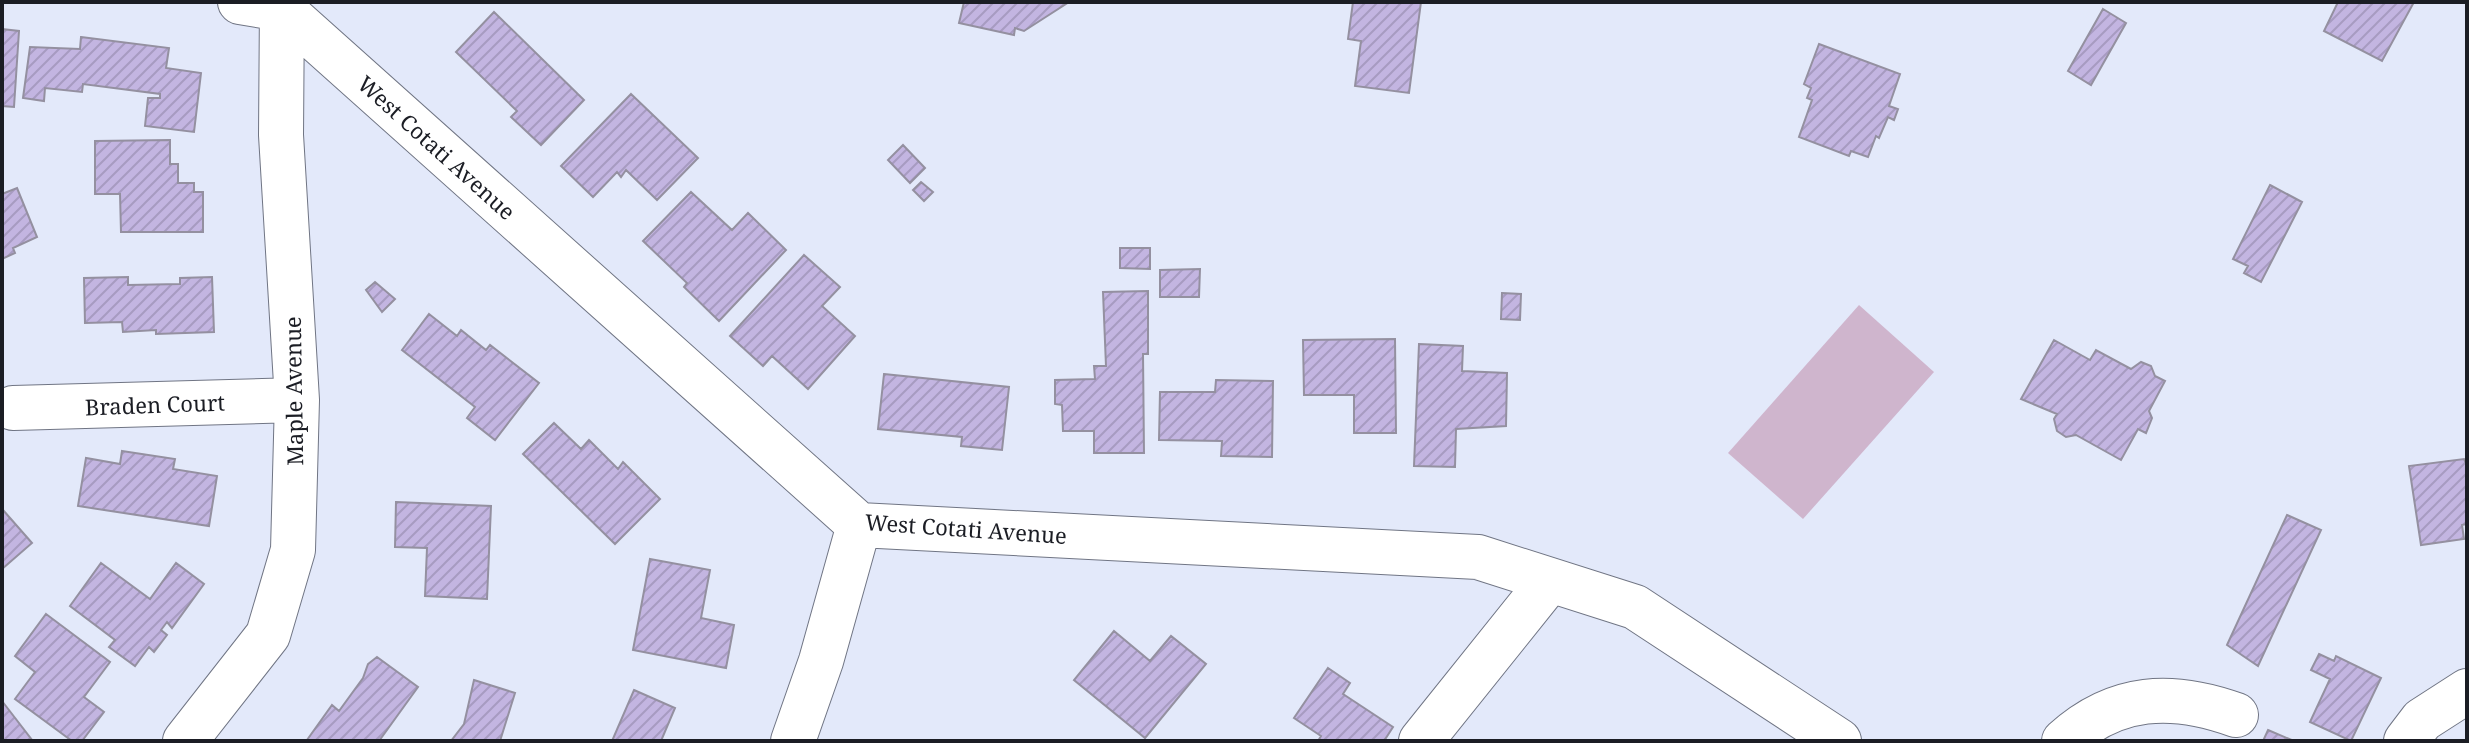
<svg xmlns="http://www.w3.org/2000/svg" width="2469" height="743" font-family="'Noto Serif',serif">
<defs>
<pattern id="building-hatch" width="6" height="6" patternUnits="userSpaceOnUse" patternTransform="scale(2)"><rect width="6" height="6" fill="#c3b5e1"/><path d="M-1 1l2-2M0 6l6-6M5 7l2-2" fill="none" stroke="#a79bc1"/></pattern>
</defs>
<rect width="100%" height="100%" fill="#e3e9fa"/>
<path fill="#cfb5cd" d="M 1859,305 L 1934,372 L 1803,519 L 1728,453 Z"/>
<path fill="url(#building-hatch)" stroke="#9490a0" stroke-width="2" d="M 964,2 L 1069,2 L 1024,31 L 1015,28 L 1014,35 L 959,23 Z
M 1353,2 L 1421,2 L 1409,93 L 1355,86 L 1361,41 L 1348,39 Z
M 2338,2 L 2414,2 L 2382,61 L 2324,31 Z
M 2103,9 L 2126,23 L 2091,85 L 2068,71 Z
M 494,12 L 584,100 L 541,145 L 511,117 L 517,111 L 456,52 Z
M 2,29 L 19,31 L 14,107 L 2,106 Z
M 81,37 L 169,48 L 166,68 L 201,73 L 194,132 L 145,126 L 148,98 L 160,98 L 160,94 L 83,84 L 82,92 L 45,88 L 44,101 L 23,98 L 30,47 L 80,49 Z
M 1819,44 L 1900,74 L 1889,106 L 1898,109 L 1894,120 L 1888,117 L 1879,138 L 1876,136 L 1868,157 L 1851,151 L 1849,156 L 1799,137 L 1812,100 L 1807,98 L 1811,88 L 1804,84 Z
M 631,94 L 698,158 L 657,200 L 626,170 L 621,177 L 617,172 L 593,197 L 561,166 Z
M 170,140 L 170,164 L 178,164 L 178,183 L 194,183 L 194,192 L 203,192 L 203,232 L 121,232 L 120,194 L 95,194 L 95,141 Z
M 903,145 L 925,168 L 910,183 L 888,160 Z
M 921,182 L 933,192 L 924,201 L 913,190 Z
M 2270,185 L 2302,202 L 2261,282 L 2244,273 L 2248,266 L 2233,259 Z
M 17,188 L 37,237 L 13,248 L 15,253 L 2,259 L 2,194 Z
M 691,192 L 732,230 L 748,213 L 786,250 L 719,321 L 684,287 L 687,283 L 643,241 Z
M 1120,248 L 1150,248 L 1150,269 L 1120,268 Z
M 804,255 L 840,287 L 822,306 L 855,336 L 808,389 L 772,356 L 763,366 L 730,336 Z
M 1200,269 L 1199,297 L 1160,297 L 1160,270 Z
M 128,277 L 128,285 L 180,284 L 180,278 L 212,277 L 214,332 L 156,334 L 156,330 L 123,332 L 122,322 L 85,323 L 84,278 Z
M 375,282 L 395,299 L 382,312 L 366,290 Z
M 1148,291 L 1148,354 L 1143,354 L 1144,453 L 1094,453 L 1094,431 L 1063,431 L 1062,405 L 1055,404 L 1055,380 L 1095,379 L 1094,366 L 1106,366 L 1103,292 Z
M 1502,293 L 1521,294 L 1520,320 L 1501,319 Z
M 429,314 L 457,336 L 461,330 L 486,350 L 490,345 L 539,383 L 495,440 L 467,418 L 475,407 L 402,350 Z
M 1395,339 L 1396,433 L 1354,433 L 1354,395 L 1304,395 L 1303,340 Z
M 2054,340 L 2090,360 L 2096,350 L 2131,369 L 2141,362 L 2151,366 L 2155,376 L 2165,381 L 2149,411 L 2152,418 L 2146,433 L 2138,429 L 2121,460 L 2076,435 L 2066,437 L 2057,431 L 2054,419 L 2057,414 L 2021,399 Z
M 1419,344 L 1463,346 L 1462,371 L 1507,373 L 1506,426 L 1456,429 L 1455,467 L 1414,466 Z
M 884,374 L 1009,387 L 1002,450 L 961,446 L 962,437 L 878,429 Z
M 1216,380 L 1273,381 L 1272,457 L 1221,456 L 1222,441 L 1159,440 L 1160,392 L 1215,392 Z
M 554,423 L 581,449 L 589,440 L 618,469 L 623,462 L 660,499 L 615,544 L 523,454 Z
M 122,451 L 175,459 L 173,469 L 217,476 L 209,526 L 78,506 L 86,458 L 120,464 Z
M 2464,459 L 2467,465 L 2467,524 L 2462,525 L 2464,539 L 2421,545 L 2409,466 Z
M 396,502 L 491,506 L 487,599 L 425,596 L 427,548 L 395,547 Z
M 3,510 L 32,543 L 2,569 L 2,511 Z
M 2287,515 L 2321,530 L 2258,666 L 2227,645 Z
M 650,559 L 710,570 L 701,618 L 734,625 L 726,668 L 633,650 Z
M 101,563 L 150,599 L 176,563 L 204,584 L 172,628 L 167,622 L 161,630 L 167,635 L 154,652 L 149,647 L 135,666 L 109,647 L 115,640 L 70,606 Z
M 46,614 L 110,662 L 84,697 L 104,712 L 82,741 L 72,741 L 15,699 L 35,672 L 15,656 Z
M 1114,631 L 1150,661 L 1171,636 L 1206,664 L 1145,738 L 1074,680 Z
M 2319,654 L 2334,661 L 2336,656 L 2381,678 L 2351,741 L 2310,722 L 2330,679 L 2311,670 Z
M 377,657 L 418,687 L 379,741 L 307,740 L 332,705 L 339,711 L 363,678 L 368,664 Z
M 1328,668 L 1350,683 L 1343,694 L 1393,727 L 1384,741 L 1318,741 L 1321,736 L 1294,718 Z
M 474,680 L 515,693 L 500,741 L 451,741 L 464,724 Z
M 634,690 L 675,708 L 661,741 L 612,741 Z
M 2,701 L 32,740 L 31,741 L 2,741 Z
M 2268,730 L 2294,741 L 2263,741 Z"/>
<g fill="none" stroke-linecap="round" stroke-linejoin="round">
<defs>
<path id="minor" d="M 240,2 L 282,9 L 859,525 L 1478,557 L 1635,607 L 1839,741
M 13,408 L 297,400
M 185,741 L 268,635 L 293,550 L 297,400 L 281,135 L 282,2
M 793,741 L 821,661 L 859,525
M 1421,741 L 1550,580
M 2064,741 C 2116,694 2172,692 2236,715
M 2406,741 L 2422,720 L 2467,691"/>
</defs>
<use href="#minor" stroke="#707584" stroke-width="46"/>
<use href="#minor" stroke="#fff" stroke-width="44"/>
</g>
<g text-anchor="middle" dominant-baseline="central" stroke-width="7" stroke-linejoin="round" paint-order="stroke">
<g font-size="22" fill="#1b1d24" stroke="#fff">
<text transform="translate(437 147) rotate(42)">West Cotati Avenue</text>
<text transform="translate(293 391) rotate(-91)">Maple Avenue</text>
<text transform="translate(155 404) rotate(-2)">Braden Court</text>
<text transform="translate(966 528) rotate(4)">West Cotati Avenue</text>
</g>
</g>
<rect width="2469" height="743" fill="none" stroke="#1b1d24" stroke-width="8"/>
</svg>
